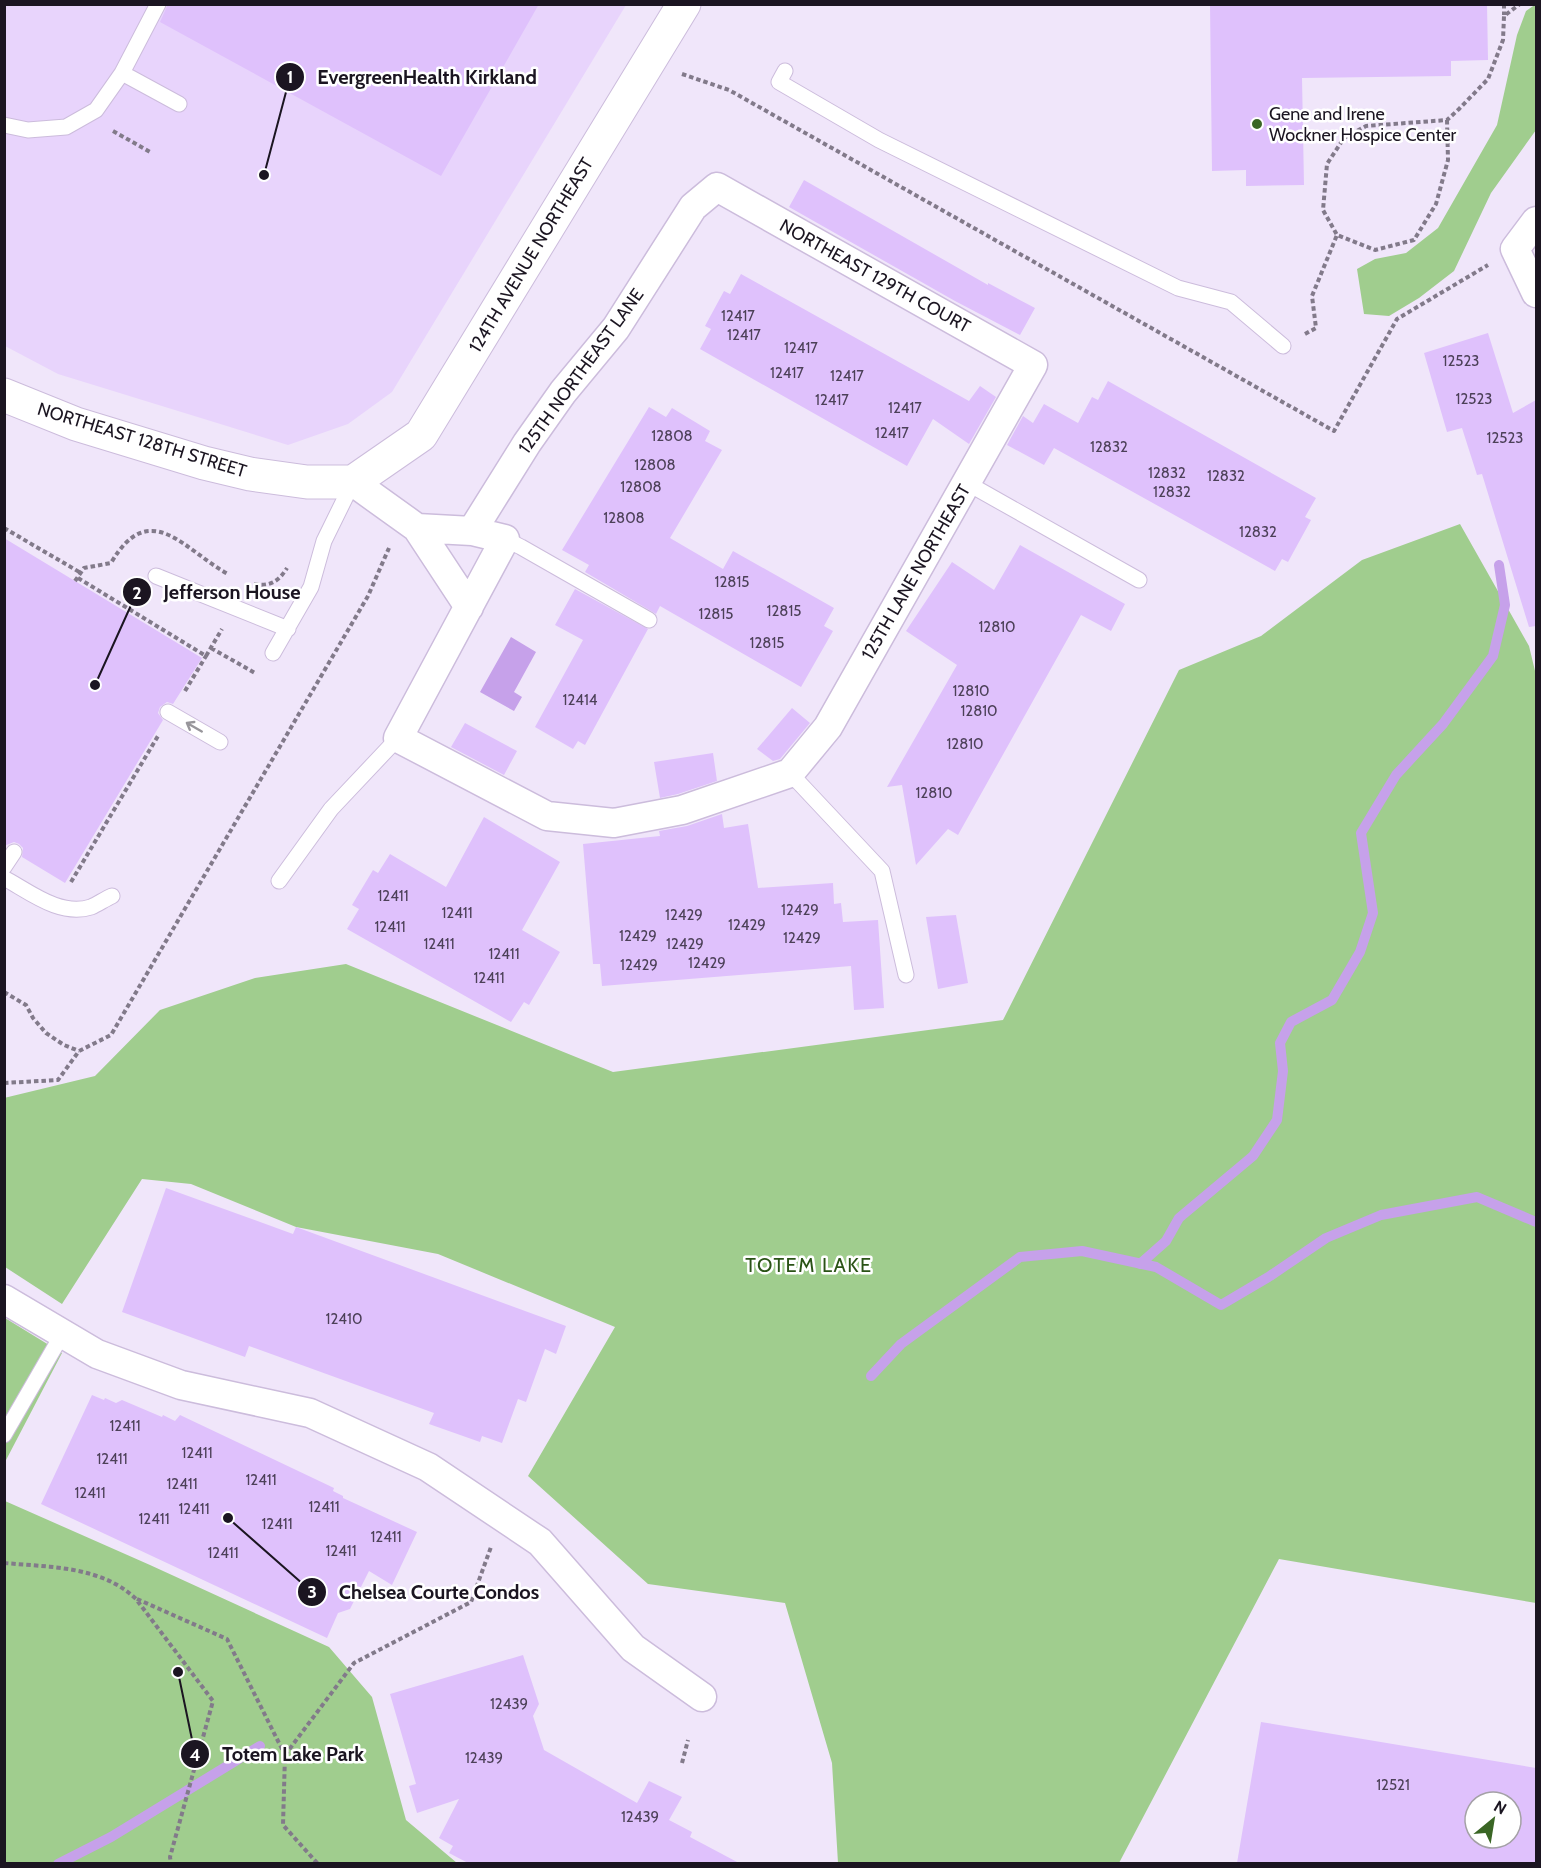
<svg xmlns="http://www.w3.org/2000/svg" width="1541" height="1868" font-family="Cabin,sans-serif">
<rect width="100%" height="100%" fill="#f0e6fa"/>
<path fill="#e8d4fc" d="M 4,5 L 626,5 L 392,392 L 348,424 L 288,445 L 58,374 L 5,346 Z"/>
<path fill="#a0cd8e" d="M 1536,4 L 1536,130 L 1491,193 L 1454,271 L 1419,298 L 1389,316 L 1364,314 L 1357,269 L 1375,259 L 1406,253 L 1438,228 L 1497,125 L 1517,35 L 1526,11 Z
M 1460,524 L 1529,646 L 1536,675 L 1536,1603 L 1279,1559 L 1119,1863 L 838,1863 L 832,1763 L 785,1603 L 648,1584 L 528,1476 L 615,1327 L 438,1254 L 296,1227 L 191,1184 L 142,1179 L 62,1304 L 5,1267 L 4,1098 L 95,1076 L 160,1010 L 255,978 L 346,964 L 613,1072 L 1003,1020 L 1179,670 L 1261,636 L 1362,560 Z
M 5,1318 L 62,1353 L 5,1462 Z
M 5,1501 L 150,1565 L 329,1647 L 372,1697 L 406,1820 L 457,1863 L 5,1863 Z"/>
<path fill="#c6a1ea" d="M 511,637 L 536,652 L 514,692 L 522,697 L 514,711 L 480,692 Z"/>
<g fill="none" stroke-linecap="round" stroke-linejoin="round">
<path stroke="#c6a1ea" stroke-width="10" d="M 1140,1264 L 1166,1241 L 1179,1218 L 1253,1156 L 1277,1120 L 1283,1071 L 1280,1043 L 1291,1022 L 1332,1000 L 1360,952 L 1373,913 L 1361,833 L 1396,775 L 1443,724 L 1493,656 L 1505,605 L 1499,565
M 871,1376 L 901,1344 L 1020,1257 L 1082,1251 L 1156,1267 L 1221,1305 L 1270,1276 L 1326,1238 L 1381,1215 L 1477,1197 L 1536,1222
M 58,1864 L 111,1837 L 260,1746"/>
</g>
<path fill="#dfc1fc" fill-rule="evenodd" d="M 168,4 L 539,4 L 441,176 L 160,22 Z
M 1210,4 L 1487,4 L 1488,60 L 1451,61 L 1451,76 L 1302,78 L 1304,185 L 1246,186 L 1246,170 L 1212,171 Z
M 804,180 L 988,285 L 988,283 L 1035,308 L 1020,335 L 955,301 L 789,207 Z
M 741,274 L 969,401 L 980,386 L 996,397 L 969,444 L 933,419 L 907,466 L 700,349 L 711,329 L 705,326 L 724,291 L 730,294 Z
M 1488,333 L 1513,413 L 1536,400 L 1536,626 L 1529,627 L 1482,474 L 1477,475 L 1462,428 L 1447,432 L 1424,353 Z
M 1108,381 L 1316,498 L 1305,517 L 1311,520 L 1288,562 L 1282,559 L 1275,571 L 1054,448 L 1044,465 L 1007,445 L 1023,416 L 1033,423 L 1044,404 L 1078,423 L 1092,397 L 1098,400 Z
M 649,407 L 666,417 L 672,408 L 710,431 L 705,441 L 722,450 L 670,538 L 723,569 L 733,551 L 834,608 L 824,626 L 833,631 L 801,687 L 660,606 L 656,614 L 585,572 L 589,565 L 562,550 Z
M 4,538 L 202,658 L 173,704 L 167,702 L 160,707 L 158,713 L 163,720 L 65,883 L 22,857 L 23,848 L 19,844 L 14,842 L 4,846 Z
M 1020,545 L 1125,604 L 1111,631 L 1081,615 L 958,835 L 948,829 L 916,865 L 902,785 L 887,787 L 957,665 L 906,631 L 952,562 L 994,590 Z
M 575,589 L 648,629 L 585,745 L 578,741 L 573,749 L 535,727 L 583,640 L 555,625 Z
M 792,708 L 810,723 L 780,759 L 773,761 L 757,749 Z
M 465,723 L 517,751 L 504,775 L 451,747 Z
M 713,753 L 717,781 L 678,794 L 660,798 L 654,762 Z
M 722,814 L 724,828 L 748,824 L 758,888 L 833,883 L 834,904 L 841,903 L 843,922 L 878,920 L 884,1008 L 854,1010 L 851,966 L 602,986 L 600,964 L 593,964 L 583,844 L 660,836 L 659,831 L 687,826 Z
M 484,817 L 560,862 L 522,930 L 560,952 L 529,1005 L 524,1002 L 511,1022 L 347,929 L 359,909 L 352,905 L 373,870 L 378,873 L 390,854 L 446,887 Z
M 956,915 L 968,983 L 938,989 L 926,917 Z
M 166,1188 L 293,1234 L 296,1227 L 566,1326 L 556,1354 L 545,1349 L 526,1402 L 518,1399 L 502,1443 L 482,1436 L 480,1442 L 429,1424 L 434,1413 L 249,1346 L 245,1357 L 122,1312 Z
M 92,1395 L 104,1400 L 105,1398 L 116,1403 L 122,1400 L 162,1417 L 163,1415 L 175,1421 L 180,1415 L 334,1488 L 333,1491 L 343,1496 L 343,1498 L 417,1532 L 392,1585 L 369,1571 L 350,1609 L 338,1613 L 327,1638 L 41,1504 Z
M 523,1655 L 539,1704 L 533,1716 L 544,1750 L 637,1803 L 649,1781 L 682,1797 L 669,1820 L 692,1832 L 690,1837 L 739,1863 L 468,1863 L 449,1853 L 453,1846 L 439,1838 L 459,1799 L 417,1813 L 409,1786 L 416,1784 L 390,1694 Z
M 1261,1722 L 1536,1768 L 1536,1863 L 1237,1863 ZM 1475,1802 L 1511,1802 L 1511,1838 L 1475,1838 Z"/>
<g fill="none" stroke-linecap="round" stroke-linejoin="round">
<defs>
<path id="lane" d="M 785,71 L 779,82 L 879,140 L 1178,288 L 1231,302 L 1283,346
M 122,73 L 179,104
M 4,125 L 28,130 L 66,127 L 96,110 L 122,73 L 158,4
M 967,483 L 1139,580
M 505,539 L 521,547 L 649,620
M 156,576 L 288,629
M 273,653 L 311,587 L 324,541 L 353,482
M 168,712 L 220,742
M 790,773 L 882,871 L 906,975
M 4,867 L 14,852
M 4,878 C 30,892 60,917 91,907 C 98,904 105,899 112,896
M 279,881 L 331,809 L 398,738
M 4,1435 L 63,1333"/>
<path id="street" d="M 1536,221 L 1515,249 L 1536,293
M 353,482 L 417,528 L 472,531 L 505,539 L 398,738 L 547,816 L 614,823 L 682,810 L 790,773 L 828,727 L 1033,365 L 717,187 L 693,207 L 616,328 L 563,392 L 527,443 L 472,531
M 417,528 L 469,607
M 4,1299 L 97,1354 L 181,1385 L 310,1413 L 428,1467 L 540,1542 L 633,1648 L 702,1697"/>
<path id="secondary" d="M 4,395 L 76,424 L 204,463 L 250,474 L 307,482 L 353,482 L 421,435 L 684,4"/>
</defs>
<use href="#lane" stroke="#ccbcdc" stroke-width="17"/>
<use href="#street" stroke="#ccbcdc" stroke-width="31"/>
<use href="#secondary" stroke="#ccbcdc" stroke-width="35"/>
<path stroke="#827a8a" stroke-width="4" stroke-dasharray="4.5 3" stroke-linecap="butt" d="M 1504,4 L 1504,15
M 682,74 L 729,90 L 1334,431 L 1397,319 L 1488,265
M 1447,120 L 1448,160 L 1436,204 L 1414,240 L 1375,250 L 1337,235 L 1323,210 L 1327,164 L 1344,138 L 1366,126 L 1447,120 L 1459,109 L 1488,79 L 1503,40 L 1504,16 L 1520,4
M 113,131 L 152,153
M 1305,334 L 1316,328 L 1312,296 L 1337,235
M 4,528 L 81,573
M 78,578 L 206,656 L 222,629
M 75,581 L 84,568 L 111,563 C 150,496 185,551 228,574
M 254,584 C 270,587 279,581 287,568
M 211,648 L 255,673
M 185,691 L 206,656
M 71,882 L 158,736
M 4,992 L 26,1005 L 33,1018 L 46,1033 L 64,1045 L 79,1051
M 4,1083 L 58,1080 L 79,1051 L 111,1035 L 368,596 L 389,548
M 4,1563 C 49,1567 102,1566 136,1599 L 213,1701 L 170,1857 L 171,1864
M 137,1599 L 227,1639 L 285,1755 L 283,1825 L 318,1864
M 285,1755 L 354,1663 L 471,1602 L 491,1547
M 682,1763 L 688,1740"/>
<use href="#lane" stroke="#fff" stroke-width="15"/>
<use href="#street" stroke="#fff" stroke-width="28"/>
<use href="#secondary" stroke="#fff" stroke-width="33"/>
</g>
<defs><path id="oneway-shaft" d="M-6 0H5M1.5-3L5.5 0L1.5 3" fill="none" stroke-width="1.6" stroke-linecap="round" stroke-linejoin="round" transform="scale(1.5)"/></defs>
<use stroke="#98969b" href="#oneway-shaft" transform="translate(194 727) rotate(-150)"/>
<circle fill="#3a6625" stroke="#fff" stroke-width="2" cx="1257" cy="124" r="6"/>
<g text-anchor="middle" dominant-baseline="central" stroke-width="5" stroke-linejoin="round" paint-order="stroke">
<g font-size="15" fill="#4c4058">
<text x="738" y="316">12417</text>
<text x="744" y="335">12417</text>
<text x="801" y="348">12417</text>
<text x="1461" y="361">12523</text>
<text x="787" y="373">12417</text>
<text x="847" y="376">12417</text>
<text x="1474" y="399">12523</text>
<text x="832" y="400">12417</text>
<text x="905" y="408">12417</text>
<text x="892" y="433">12417</text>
<text x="672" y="436">12808</text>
<text x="1505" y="438">12523</text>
<text x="1109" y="447">12832</text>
<text x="655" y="465">12808</text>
<text x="1167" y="473">12832</text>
<text x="1226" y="476">12832</text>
<text x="641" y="487">12808</text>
<text x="1172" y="492">12832</text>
<text x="624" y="518">12808</text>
<text x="1258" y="532">12832</text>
<text x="732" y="582">12815</text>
<text x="784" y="611">12815</text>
<text x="716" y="614">12815</text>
<text x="997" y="627">12810</text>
<text x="767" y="643">12815</text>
<text x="971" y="691">12810</text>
<text x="580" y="700">12414</text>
<text x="979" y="711">12810</text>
<text x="965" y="744">12810</text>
<text x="934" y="793">12810</text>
<text x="393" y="896">12411</text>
<text x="800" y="910">12429</text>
<text x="457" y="913">12411</text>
<text x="684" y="915">12429</text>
<text x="747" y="925">12429</text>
<text x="390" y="927">12411</text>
<text x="638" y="936">12429</text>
<text x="802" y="938">12429</text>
<text x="439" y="944">12411</text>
<text x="685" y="944">12429</text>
<text x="504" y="954">12411</text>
<text x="707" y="963">12429</text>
<text x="639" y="965">12429</text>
<text x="489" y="978">12411</text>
<text x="344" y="1319">12410</text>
<text x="125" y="1426">12411</text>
<text x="197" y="1453">12411</text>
<text x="112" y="1459">12411</text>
<text x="261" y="1480">12411</text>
<text x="182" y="1484">12411</text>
<text x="90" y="1493">12411</text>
<text x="324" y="1507">12411</text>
<text x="194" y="1509">12411</text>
<text x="154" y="1519">12411</text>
<text x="277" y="1524">12411</text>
<text x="386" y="1537">12411</text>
<text x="341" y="1551">12411</text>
<text x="223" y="1553">12411</text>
<text x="509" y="1704">12439</text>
<text x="484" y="1758">12439</text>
<text x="1393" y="1785">12521</text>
<text x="640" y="1817">12439</text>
</g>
<g font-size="18" fill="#1b1521" stroke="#fff" text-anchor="start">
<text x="1269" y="114">Gene and Irene<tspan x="1269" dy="21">Wockner Hospice Center</tspan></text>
</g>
<g font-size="18" fill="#1b1521" stroke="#fff">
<text transform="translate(531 255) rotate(-59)">124TH AVENUE NORTHEAST</text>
<text transform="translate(875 276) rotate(29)">NORTHEAST 129TH COURT</text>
<text transform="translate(581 371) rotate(-54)">125TH NORTHEAST LANE</text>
<text transform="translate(142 440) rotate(17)">NORTHEAST 128TH STREET</text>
<text transform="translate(916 572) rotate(-60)">125TH LANE NORTHEAST</text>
</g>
<g font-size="20" letter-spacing="1.5" fill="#2a5316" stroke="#fff">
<text x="809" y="1265">TOTEM LAKE</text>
</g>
</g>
<path fill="none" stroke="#1b1521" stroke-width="2" d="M264 175L290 77M95 685L137 592M228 1518L312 1592M178 1672L195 1754"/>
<g fill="#1b1521" stroke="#fff" stroke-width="2">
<circle cx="264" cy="175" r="6"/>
<circle cx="95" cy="685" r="6"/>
<circle cx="228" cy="1518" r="6"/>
<circle cx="178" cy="1672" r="6"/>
<circle cx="290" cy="77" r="15"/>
<circle cx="137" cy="592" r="15"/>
<circle cx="312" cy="1592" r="15"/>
<circle cx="195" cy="1754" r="15"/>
</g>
<g font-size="18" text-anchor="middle" font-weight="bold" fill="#fff">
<text x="290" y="83">1</text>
<text x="137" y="599">2</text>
<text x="312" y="1598">3</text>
<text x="195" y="1761">4</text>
</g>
<g font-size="20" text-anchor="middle" font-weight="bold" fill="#1b1521" stroke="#fff" stroke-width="5" stroke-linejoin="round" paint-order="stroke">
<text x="427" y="84">EvergreenHealth Kirkland</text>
<text x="232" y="599">Jefferson House</text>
<text x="439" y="1599">Chelsea Courte Condos</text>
<text x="293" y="1761">Totem Lake Park</text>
</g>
<rect width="1541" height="1868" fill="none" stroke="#1b1521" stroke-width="12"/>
<g transform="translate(1493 1820) rotate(30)"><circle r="28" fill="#ffffff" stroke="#a4a1a6" stroke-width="1.5"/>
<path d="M0-4.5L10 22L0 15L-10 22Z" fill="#3a6625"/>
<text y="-9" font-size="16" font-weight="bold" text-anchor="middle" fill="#1b1521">N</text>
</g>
</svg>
